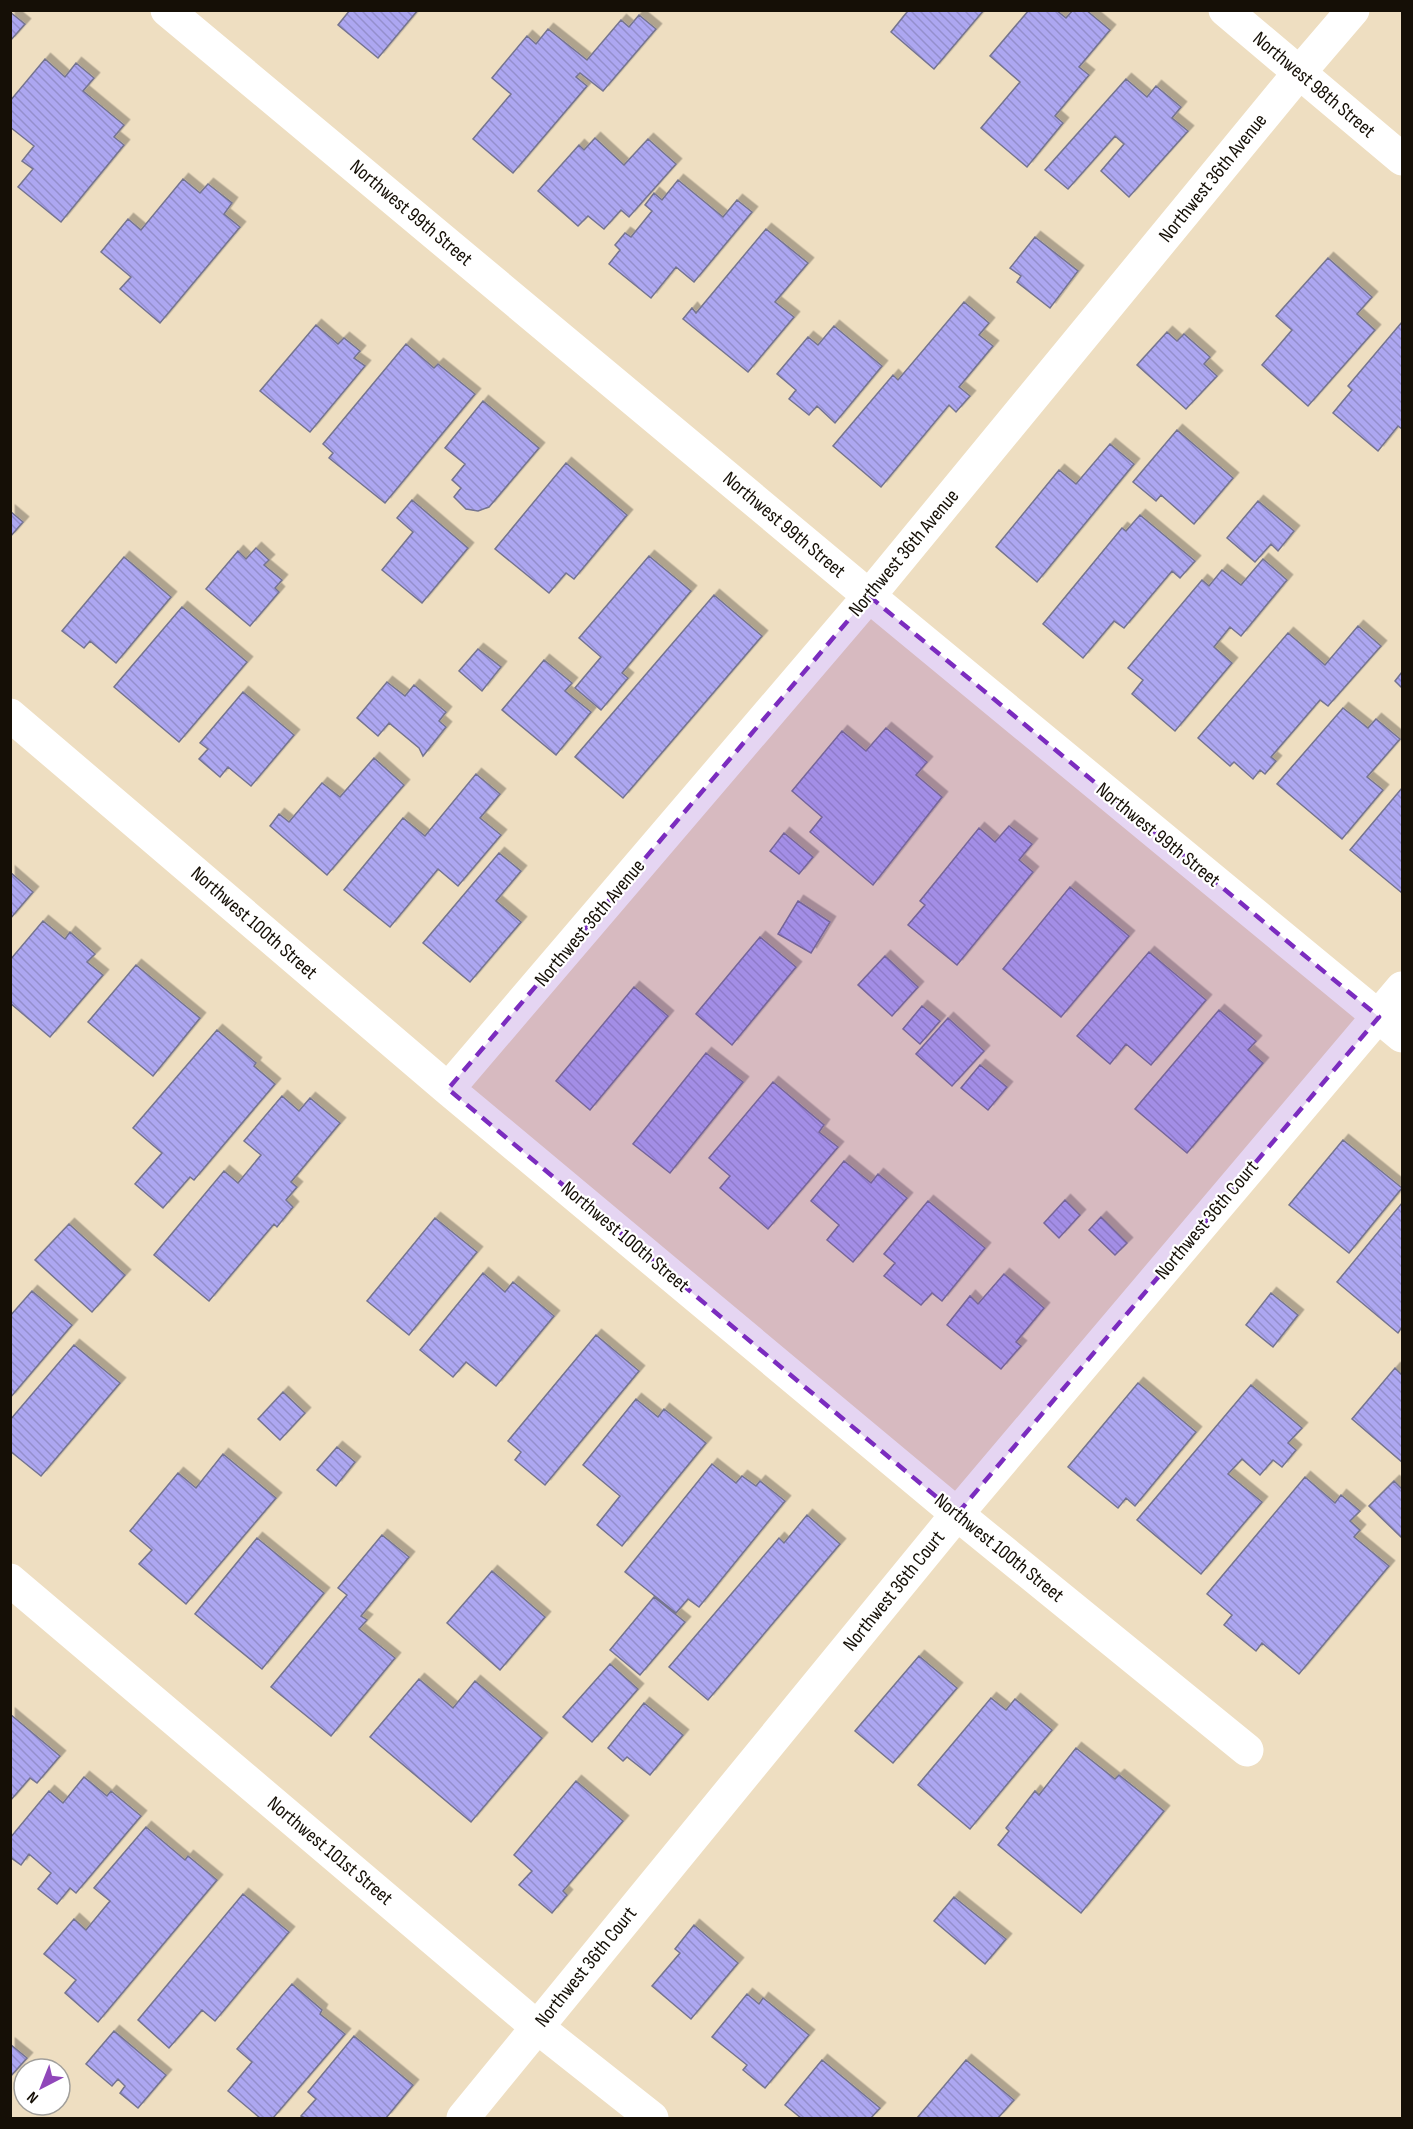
<svg xmlns="http://www.w3.org/2000/svg" width="1413" height="2129" font-family="'Sofia Sans Condensed',sans-serif">
<defs>
<pattern id="building-back-hatch" width="6" height="6" patternUnits="userSpaceOnUse" patternTransform="scale(1.5)"><rect width="6" height="6" fill="#ada7f1"/><path d="M-1 5l2 2M0 0l6 6M5-1l2 2" fill="none" stroke="#948fcd"/></pattern>
<filter id="shadow"><feDropShadow dx="5.5" dy="-5.5" stdDeviation="0" flood-color="#0004"/></filter>
</defs>
<rect width="100%" height="100%" fill="#eedec1"/>
<path fill="url(#building-back-hatch)" stroke="#75748f" stroke-width="1.5" filter="url(#shadow)" d="M 350,10 L 418,10 L 378,58 L 338,25 Z
M 905,10 L 984,10 L 934,69 L 891,32 L 907,12 Z
M 1029,10 L 1056,10 L 1066,18 L 1073,10 L 1086,10 L 1110,30 L 1079,67 L 1089,75 L 1055,116 L 1063,123 L 1027,167 L 981,128 L 1020,82 L 990,56 Z
M 10,12 L 25,24 L 10,41 Z
M 639,15 L 656,29 L 603,91 L 580,73 L 576,77 L 587,86 L 513,173 L 473,139 L 511,94 L 492,78 L 527,36 L 536,44 L 548,29 L 587,60 L 621,20 L 629,27 Z
M 45,59 L 65,77 L 76,63 L 94,78 L 83,91 L 124,125 L 114,137 L 124,145 L 61,222 L 18,187 L 33,169 L 22,161 L 34,146 L 10,127 L 10,101 Z
M 1126,79 L 1147,97 L 1156,86 L 1181,107 L 1172,118 L 1188,131 L 1129,197 L 1101,171 L 1124,144 L 1115,136 L 1068,189 L 1045,170 Z
M 595,138 L 624,165 L 648,139 L 676,164 L 629,217 L 621,210 L 604,229 L 588,216 L 578,226 L 538,191 L 579,145 L 584,150 Z
M 183,179 L 200,193 L 208,184 L 232,203 L 224,214 L 240,227 L 160,323 L 120,289 L 131,277 L 101,252 L 128,219 L 141,230 Z
M 678,180 L 723,217 L 737,200 L 752,212 L 694,282 L 676,267 L 651,298 L 609,264 L 620,250 L 615,245 L 625,233 L 631,237 L 652,211 L 645,205 L 654,193 L 662,200 Z
M 766,229 L 808,263 L 775,302 L 794,317 L 748,372 L 683,319 L 692,308 L 696,313 Z
M 1035,237 L 1078,271 L 1050,308 L 1017,282 L 1021,276 L 1010,268 Z
M 1328,258 L 1372,297 L 1357,314 L 1375,330 L 1308,406 L 1262,365 L 1292,330 L 1276,316 Z
M 964,302 L 989,323 L 979,335 L 993,346 L 959,387 L 970,396 L 956,412 L 949,405 L 881,487 L 833,446 L 893,375 L 898,380 Z
M 1402,322 L 1402,429 L 1398,426 L 1378,451 L 1333,413 L 1352,390 L 1348,386 Z
M 316,325 L 338,344 L 344,338 L 360,351 L 354,358 L 365,366 L 310,432 L 260,391 Z
M 834,326 L 882,366 L 835,423 L 817,406 L 809,415 L 789,399 L 796,390 L 777,374 L 808,337 L 818,345 Z
M 1167,332 L 1177,341 L 1184,334 L 1210,357 L 1204,364 L 1217,376 L 1186,409 L 1137,365 Z
M 406,344 L 434,368 L 438,364 L 475,394 L 385,503 L 329,458 L 333,453 L 323,444 Z
M 483,401 L 539,448 L 489,507 L 478,511 L 466,509 L 454,497 L 461,488 L 452,480 L 465,464 L 445,448 Z
M 1177,430 L 1233,478 L 1194,524 L 1161,495 L 1156,501 L 1133,482 Z
M 1110,444 L 1134,464 L 1037,582 L 996,547 L 1059,470 L 1076,484 Z
M 566,463 L 627,515 L 574,579 L 566,573 L 549,593 L 495,549 Z
M 412,500 L 468,548 L 422,603 L 382,570 L 413,532 L 397,518 Z
M 1258,501 L 1294,531 L 1278,551 L 1271,544 L 1255,562 L 1227,538 Z
M 10,511 L 23,522 L 10,537 Z
M 1140,515 L 1195,561 L 1180,578 L 1172,571 L 1124,628 L 1114,621 L 1083,658 L 1043,624 L 1122,528 L 1126,531 Z
M 256,548 L 269,560 L 264,565 L 282,580 L 275,588 L 279,592 L 250,626 L 206,589 L 238,551 L 246,559 Z
M 649,556 L 691,591 L 622,673 L 628,678 L 601,710 L 575,688 L 601,657 L 579,638 Z
M 124,557 L 171,597 L 116,663 L 90,641 L 84,648 L 62,631 Z
M 1263,559 L 1287,580 L 1241,636 L 1230,627 L 1214,647 L 1232,663 L 1175,731 L 1132,694 L 1143,680 L 1128,668 L 1202,580 L 1209,586 L 1222,570 L 1241,585 Z
M 714,595 L 762,636 L 623,798 L 575,757 Z
M 182,607 L 247,662 L 179,742 L 114,687 Z
M 1358,626 L 1381,646 L 1328,706 L 1320,700 L 1271,757 L 1276,761 L 1265,774 L 1260,770 L 1253,779 L 1234,762 L 1230,766 L 1198,738 L 1288,633 L 1325,665 Z
M 478,649 L 501,667 L 482,691 L 459,671 Z
M 544,660 L 572,683 L 565,691 L 591,712 L 556,755 L 502,710 Z
M 1402,672 L 1402,688 L 1395,681 Z
M 387,682 L 405,696 L 414,685 L 446,712 L 439,721 L 446,727 L 423,756 L 419,748 L 389,723 L 378,736 L 357,718 Z
M 243,692 L 294,735 L 251,786 L 228,767 L 220,777 L 199,759 L 208,749 L 200,743 Z
M 1343,708 L 1368,728 L 1376,719 L 1400,739 L 1367,777 L 1383,790 L 1342,839 L 1277,784 Z
M 886,728 L 927,762 L 916,775 L 942,797 L 873,885 L 810,832 L 822,817 L 792,791 L 842,731 L 866,751 Z
M 374,758 L 404,785 L 327,875 L 270,826 L 279,814 L 289,822 L 322,783 L 340,797 Z
M 476,774 L 500,794 L 480,818 L 501,835 L 458,886 L 438,869 L 390,927 L 344,890 L 403,818 L 425,836 Z
M 1402,788 L 1402,893 L 1350,850 Z
M 1009,826 L 1032,844 L 1019,860 L 1033,872 L 957,965 L 908,925 L 925,905 L 920,901 L 979,828 L 995,842 Z
M 784,833 L 813,857 L 799,874 L 770,851 Z
M 499,853 L 521,871 L 496,901 L 521,922 L 470,982 L 423,943 Z
M 10,872 L 33,892 L 10,919 Z
M 1070,887 L 1129,936 L 1061,1017 L 1003,969 Z
M 798,901 L 830,922 L 811,953 L 778,934 Z
M 43,921 L 65,939 L 70,932 L 95,954 L 87,962 L 103,975 L 50,1037 L 10,1003 L 10,960 Z
M 760,937 L 796,967 L 732,1045 L 696,1014 Z
M 1149,952 L 1206,1000 L 1151,1065 L 1126,1044 L 1110,1064 L 1077,1036 Z
M 885,956 L 918,987 L 892,1016 L 858,985 Z
M 136,965 L 200,1018 L 153,1076 L 88,1022 Z
M 634,987 L 668,1016 L 590,1110 L 556,1081 Z
M 922,1006 L 940,1021 L 920,1044 L 903,1029 Z
M 1219,1010 L 1256,1041 L 1248,1050 L 1263,1063 L 1187,1153 L 1135,1109 Z
M 948,1018 L 984,1051 L 952,1086 L 916,1054 Z
M 217,1030 L 256,1063 L 254,1066 L 275,1084 L 194,1180 L 190,1177 L 163,1208 L 135,1184 L 162,1153 L 133,1128 Z
M 706,1053 L 743,1082 L 670,1173 L 633,1144 Z
M 980,1065 L 1007,1087 L 988,1110 L 961,1088 Z
M 773,1082 L 824,1125 L 819,1132 L 838,1147 L 768,1229 L 720,1188 L 730,1176 L 709,1158 Z
M 282,1096 L 299,1111 L 310,1098 L 340,1123 L 291,1182 L 297,1187 L 286,1200 L 293,1207 L 277,1227 L 274,1224 L 209,1301 L 154,1255 L 224,1171 L 238,1183 L 261,1155 L 244,1141 Z
M 1343,1140 L 1402,1188 L 1349,1253 L 1289,1205 Z
M 844,1161 L 871,1183 L 878,1174 L 907,1198 L 853,1262 L 827,1240 L 839,1225 L 811,1201 Z
M 1065,1200 L 1080,1215 L 1059,1238 L 1044,1223 Z
M 928,1201 L 985,1248 L 942,1301 L 932,1293 L 921,1305 L 884,1276 L 895,1263 L 884,1254 Z
M 1402,1203 L 1402,1327 L 1398,1333 L 1337,1282 Z
M 1101,1217 L 1127,1243 L 1115,1255 L 1089,1230 Z
M 435,1218 L 477,1252 L 409,1335 L 367,1301 Z
M 69,1224 L 125,1275 L 92,1312 L 35,1260 Z
M 483,1273 L 505,1292 L 513,1282 L 554,1316 L 496,1386 L 466,1362 L 453,1377 L 420,1350 Z
M 1004,1274 L 1044,1308 L 1016,1342 L 1021,1346 L 1001,1369 L 947,1325 L 970,1296 L 978,1304 Z
M 32,1291 L 72,1325 L 10,1398 L 10,1316 Z
M 1271,1293 L 1298,1315 L 1273,1347 L 1246,1325 Z
M 596,1335 L 639,1371 L 545,1485 L 515,1460 L 521,1452 L 508,1441 Z
M 74,1345 L 120,1383 L 41,1476 L 10,1451 L 10,1420 Z
M 1395,1368 L 1402,1375 L 1402,1462 L 1352,1419 Z
M 1138,1383 L 1196,1432 L 1135,1506 L 1126,1498 L 1118,1508 L 1068,1467 Z
M 1251,1385 L 1302,1428 L 1288,1443 L 1296,1450 L 1282,1467 L 1273,1460 L 1260,1475 L 1242,1459 L 1228,1474 L 1262,1502 L 1201,1574 L 1137,1520 Z
M 283,1392 L 305,1413 L 280,1440 L 258,1419 Z
M 636,1399 L 658,1417 L 664,1409 L 706,1443 L 622,1546 L 597,1525 L 620,1496 L 583,1465 Z
M 337,1447 L 355,1462 L 336,1486 L 317,1470 Z
M 223,1454 L 276,1498 L 186,1604 L 139,1564 L 152,1550 L 130,1531 L 178,1473 L 196,1488 Z
M 712,1464 L 736,1483 L 742,1476 L 756,1486 L 760,1481 L 785,1501 L 699,1607 L 688,1599 L 676,1613 L 625,1572 Z
M 1305,1477 L 1335,1503 L 1341,1495 L 1360,1511 L 1350,1521 L 1360,1530 L 1354,1537 L 1389,1566 L 1299,1674 L 1262,1643 L 1256,1651 L 1224,1625 L 1232,1615 L 1207,1594 Z
M 1394,1481 L 1402,1489 L 1402,1538 L 1369,1506 Z
M 807,1515 L 840,1544 L 708,1700 L 669,1667 L 779,1538 L 784,1543 Z
M 382,1535 L 409,1557 L 361,1616 L 367,1620 L 359,1629 L 395,1658 L 331,1736 L 271,1687 L 347,1595 L 338,1588 Z
M 257,1538 L 324,1593 L 262,1669 L 195,1614 Z
M 492,1571 L 545,1617 L 500,1670 L 447,1623 Z
M 654,1597 L 685,1622 L 640,1675 L 610,1650 Z
M 919,1656 L 957,1688 L 893,1763 L 855,1731 Z
M 610,1664 L 638,1689 L 592,1742 L 563,1717 Z
M 419,1679 L 453,1708 L 475,1681 L 542,1738 L 471,1822 L 370,1737 Z
M 991,1698 L 1006,1710 L 1015,1699 L 1052,1730 L 970,1829 L 918,1785 Z
M 644,1703 L 683,1735 L 650,1775 L 627,1757 L 623,1761 L 608,1748 Z
M 10,1714 L 60,1756 L 37,1783 L 30,1778 L 10,1801 Z
M 1076,1748 L 1115,1779 L 1119,1775 L 1164,1811 L 1081,1913 L 998,1845 L 1009,1831 L 1006,1828 L 1035,1791 L 1039,1795 Z
M 84,1777 L 107,1796 L 111,1791 L 141,1816 L 76,1893 L 70,1888 L 57,1904 L 38,1889 L 51,1873 L 29,1854 L 21,1865 L 10,1857 L 10,1838 L 49,1791 L 63,1803 Z
M 576,1781 L 623,1821 L 563,1891 L 567,1895 L 552,1913 L 519,1885 L 532,1871 L 514,1855 Z
M 146,1827 L 185,1860 L 188,1856 L 217,1880 L 98,2022 L 65,1993 L 76,1980 L 44,1954 L 74,1919 L 86,1930 L 110,1901 L 94,1888 Z
M 243,1894 L 289,1932 L 215,2021 L 202,2010 L 169,2048 L 138,2020 Z
M 954,1897 L 1006,1939 L 985,1964 L 934,1921 Z
M 694,1925 L 738,1963 L 691,2019 L 652,1986 L 680,1953 L 675,1949 Z
M 292,1984 L 322,2010 L 320,2014 L 345,2034 L 273,2118 L 260,2118 L 228,2091 L 252,2062 L 237,2049 Z
M 747,1994 L 759,2004 L 763,1998 L 809,2035 L 765,2088 L 743,2070 L 747,2065 L 712,2037 Z
M 114,2031 L 166,2075 L 138,2108 L 120,2093 L 125,2086 L 118,2079 L 112,2086 L 86,2064 Z
M 354,2036 L 413,2085 L 386,2118 L 305,2118 L 301,2116 L 316,2099 L 308,2092 Z
M 10,2044 L 27,2058 L 10,2077 Z
M 822,2060 L 880,2108 L 871,2118 L 801,2118 L 785,2105 Z
M 966,2060 L 1014,2100 L 998,2118 L 917,2118 Z"/>
<g fill="none" stroke-linecap="round" stroke-linejoin="round">
<path stroke="#fff" stroke-width="33" d="M 167,10 L 869,596 L 1402,1036
M 1225,10 L 1402,159
M 10,715 L 448,1089 L 957,1514 L 1247,1750
M 448,1089 L 869,596 L 1299,73 L 1353,10
M 10,1580 L 537,2027 L 652,2118
M 463,2118 L 957,1514 L 1402,988"/>
</g>
<path fill="#7b2cbf" fill-opacity="0.2" stroke="#7b2cbf" stroke-width="4.5" stroke-dasharray="12 8" stroke-linejoin="round" d="M 869,596 L 1379,1017 L 957,1514 L 448,1089 Z"/>
<g text-anchor="middle" dominant-baseline="central" stroke-width="4.5" stroke-linejoin="round" paint-order="stroke">
<g font-size="20" fill="#150f06" stroke="#fff">
<text transform="translate(1314 85) rotate(40)">Northwest 98th Street</text>
<text transform="translate(1213 178) rotate(-51)">Northwest 36th Avenue</text>
<text transform="translate(411 213) rotate(40)">Northwest 99th Street</text>
<text transform="translate(784 525) rotate(40)">Northwest 99th Street</text>
<text transform="translate(904 553) rotate(-50)">Northwest 36th Avenue</text>
<text transform="translate(1158 835) rotate(39)">Northwest 99th Street</text>
<text transform="translate(254 923) rotate(41)">Northwest 100th Street</text>
<text transform="translate(590 923) rotate(-50)">Northwest 36th Avenue</text>
<text transform="translate(1207 1220) rotate(-50)">Northwest 36th Court</text>
<text transform="translate(625 1237) rotate(40)">Northwest 100th Street</text>
<text transform="translate(999 1548) rotate(39)">Northwest 100th Street</text>
<text transform="translate(894 1591) rotate(-51)">Northwest 36th Court</text>
<text transform="translate(330 1851) rotate(40)">Northwest 101st Street</text>
<text transform="translate(586 1967) rotate(-51)">Northwest 36th Court</text>
</g>
</g>
<rect width="1413" height="2129" fill="none" stroke="#150f06" stroke-width="24"/>
<g transform="translate(42 2087) rotate(222)"><circle r="28" fill="#ffffff" stroke="#a19f9b" stroke-width="1.5"/>
<path d="M0-4.5L10 22L0 15L-10 22Z" fill="#9047ba"/>
<text y="-9" font-size="16" font-weight="bold" text-anchor="middle" fill="#150f06">N</text>
</g>
</svg>
